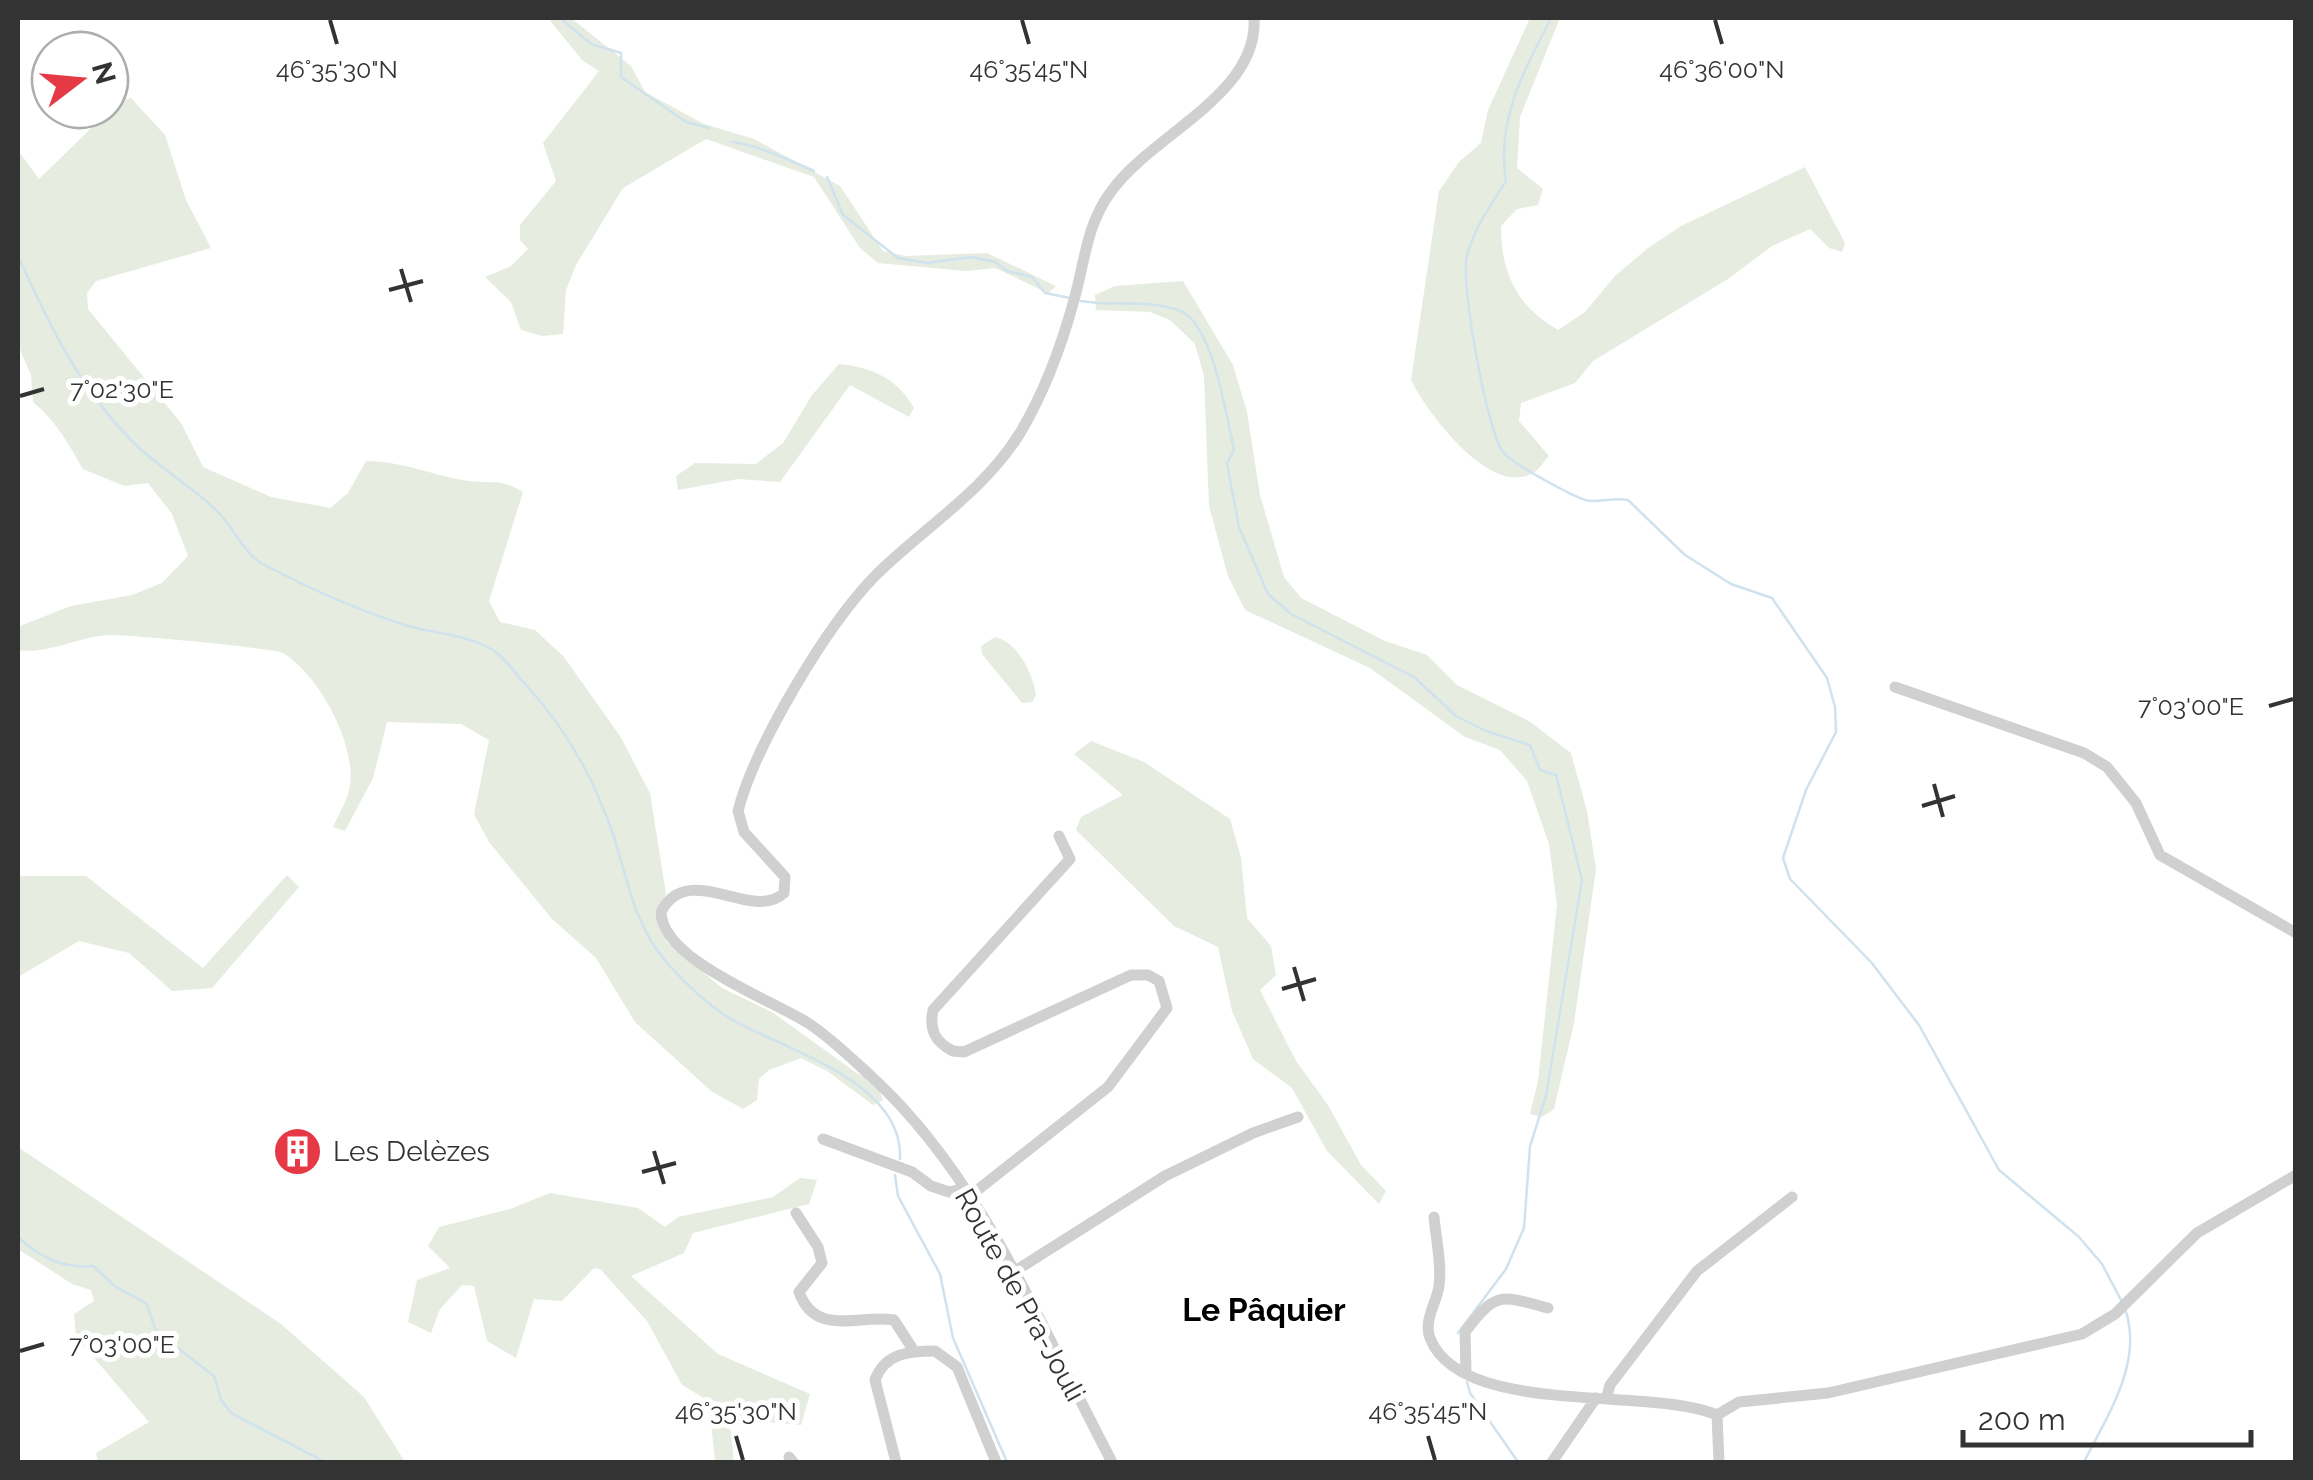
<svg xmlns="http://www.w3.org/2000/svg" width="2313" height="1480" font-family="Raleway,sans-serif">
<rect width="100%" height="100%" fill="#fff"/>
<path fill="#e6ecdf" d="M 548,18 L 571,18 L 631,66 L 645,92 L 704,124 L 754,139 L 840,186 L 883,251 L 906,256 L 987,253 L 1056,286 L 1048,293 L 995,268 L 966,271 L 878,263 L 860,248 L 814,177 L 706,139 L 623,188 L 576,265 L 566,290 L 563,334 L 542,336 L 521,330 L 511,302 L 485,277 L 511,266 L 528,249 L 520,240 L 520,225 L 556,181 L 543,143 L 599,71 L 582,60 Z
M 1530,18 L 1560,18 L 1520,117 L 1517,168 L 1543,189 L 1538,205 L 1517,209 L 1501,226 C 1501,274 1517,306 1558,330 L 1585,312 L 1615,276 L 1648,248 L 1681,226 L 1805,167 L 1845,243 L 1842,252 L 1829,248 L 1810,229 L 1772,246 L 1728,279 L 1593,361 L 1575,383 L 1521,403 L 1519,421 L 1549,456 C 1544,461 1539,470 1533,473 C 1490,498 1427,412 1411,380 L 1439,191 L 1459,162 L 1481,143 L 1488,110 Z
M 131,98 L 165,135 L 186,200 L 211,248 L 96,281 L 87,293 L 88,309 L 181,423 L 203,467 L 271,497 L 330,508 L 348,493 L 366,461 C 403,461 434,476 469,481 C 494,484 499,478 523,492 L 489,601 L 500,622 L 535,630 L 564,657 L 620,736 L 650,793 L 666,894 L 655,912 L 667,942 L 722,988 L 772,1012 L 858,1074 L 876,1081 L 883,1100 L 873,1105 L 827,1071 L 801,1058 L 769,1070 L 759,1079 L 757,1100 L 743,1109 L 711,1091 L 635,1022 L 596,958 L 552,919 L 489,842 L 474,814 L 489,740 L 461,724 L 387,722 L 373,778 L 345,831 L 333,827 C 338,815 349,798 350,785 C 356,743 318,674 283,653 C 274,648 124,634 107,635 C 79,637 45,655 18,650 L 18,623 L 20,626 L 71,606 L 132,595 L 162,583 L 188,556 L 172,514 L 148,483 L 124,486 L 83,469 C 68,443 57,422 33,402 L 31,375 L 18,345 L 18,150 L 39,179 L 119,101 Z
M 1183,281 L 1233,365 L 1247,412 L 1260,495 L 1284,577 L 1301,598 L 1385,641 L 1427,655 L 1457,685 L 1529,721 L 1571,753 L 1587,811 L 1596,869 L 1574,1023 L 1554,1109 L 1542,1117 L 1530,1114 L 1538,1081 L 1557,905 L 1549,844 L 1527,781 L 1500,750 L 1465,737 L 1370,668 L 1245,610 L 1228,576 L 1209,506 L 1204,376 L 1195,344 L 1170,320 L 1150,312 L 1096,310 L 1095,295 L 1115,286 Z
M 839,364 C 872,367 898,379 914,408 L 909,417 L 850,385 L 780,482 L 738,479 L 678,490 L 676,476 L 695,463 L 756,464 L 783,443 L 812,395 Z
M 995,637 C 1018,642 1033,674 1036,695 L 1032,702 L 1022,703 L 982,654 L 981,646 Z
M 1091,741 L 1144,762 L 1230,819 L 1241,858 L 1247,918 L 1271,946 L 1276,975 L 1260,990 L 1296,1061 L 1328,1105 L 1361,1165 L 1386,1191 L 1379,1204 L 1327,1151 L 1292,1088 L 1253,1059 L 1232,1011 L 1218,947 L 1174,926 L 1076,830 L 1081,817 L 1123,795 L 1074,754 Z
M 287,875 L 299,887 L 212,988 L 172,991 L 129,953 L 79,941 L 18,977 L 18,876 L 86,876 L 203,968 Z
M 18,1147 L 281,1324 L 364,1397 L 405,1462 L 98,1462 L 96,1453 L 149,1422 L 76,1337 L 74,1314 L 94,1301 L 91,1290 L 72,1284 L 18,1249 Z
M 800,1178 L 817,1180 L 809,1204 L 693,1233 L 684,1253 L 631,1276 L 718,1354 L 810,1394 L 801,1425 L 743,1420 L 730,1423 L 734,1462 L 715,1462 L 709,1401 L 682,1385 L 647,1321 L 600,1269 L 594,1268 L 562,1301 L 534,1299 L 516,1358 L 487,1341 L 474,1286 L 462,1285 L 440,1309 L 431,1333 L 408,1322 L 417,1280 L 450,1268 L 428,1246 L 439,1227 L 510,1209 L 550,1193 L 638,1208 L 665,1227 L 678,1217 L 773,1197 Z"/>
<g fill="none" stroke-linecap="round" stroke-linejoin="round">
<path stroke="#cfe2ee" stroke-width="2.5" d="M 560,18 L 591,44 L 621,53 L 621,77 L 686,122 L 709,128
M 1551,18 C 1524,72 1496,119 1506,181 C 1491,205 1474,228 1467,256 C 1460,283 1487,431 1503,452 C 1511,463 1578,500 1590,501 C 1604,502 1614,497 1628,500 L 1685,555 L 1731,584 L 1772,598 L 1827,678 L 1835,707 L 1836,732 L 1806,790 L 1783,858 L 1790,879 L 1871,962 L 1919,1025 L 1999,1170 L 2079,1237 L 2102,1264 L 2122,1302
M 733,142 C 760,146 789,160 814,171
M 827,177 L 843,215 L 898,258 L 927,263 L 972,257 L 995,262 L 1007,271 L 1032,277 L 1045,293 L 1070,298
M 18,256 C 50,327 81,391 137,446 C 162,470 195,488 219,513 C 234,528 244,554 263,564 C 308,588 360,611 408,626 C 433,633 466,635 489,648 C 503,655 515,673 526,685 C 565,727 594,779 613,834 C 628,880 634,926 668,964 C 687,985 711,1008 736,1022 C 789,1051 904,1083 900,1159
M 1081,301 C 1115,307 1145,299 1178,310 C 1213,321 1226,416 1234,449 L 1227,464 L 1239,527 L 1268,594 L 1291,614 L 1414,677 L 1456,716 L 1486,731 L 1530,745 L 1540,770 L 1556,775 L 1582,880 L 1546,1096 L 1530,1146 L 1524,1228 L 1506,1269 L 1458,1333
M 895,1175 L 898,1196 L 940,1274 L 953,1338 L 1007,1462
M 18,1237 C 38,1256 64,1269 93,1266 L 116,1287 L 146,1303 L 156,1331 L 214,1376 L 221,1400 L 231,1413 L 325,1462
M 1467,1382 L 1470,1393 L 1518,1462
M 2084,1462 C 2107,1416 2144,1362 2125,1309"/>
<path stroke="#d0d0d0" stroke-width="11" d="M 1895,687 L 2084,753 L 2107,767 L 2136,803 L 2160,855 L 2296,933
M 823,1139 L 912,1172 L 931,1186 L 949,1192 L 963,1189
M 970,1196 L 1108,1087 L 1167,1008 L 1159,981 L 1148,975 L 1131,975 L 964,1052 L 953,1051 C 935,1042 929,1030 933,1010 L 1070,859 L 1059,836
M 796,1213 L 818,1247 L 822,1263 L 799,1292 C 816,1338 859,1314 894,1320 L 914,1351
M 1434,1217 C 1436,1239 1442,1265 1439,1286 C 1437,1302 1423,1321 1430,1338 C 1461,1418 1651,1386 1717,1415
M 1012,1273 L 1165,1176 L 1253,1133 L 1298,1117
M 1466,1372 L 1465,1332 C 1496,1291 1500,1295 1548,1308
M 1606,1399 L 1610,1385 L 1697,1271 L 1792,1197
M 1717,1415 L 1739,1402 L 1828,1393 L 2082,1334 L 2115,1314 L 2197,1233 L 2296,1175
M 1717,1415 L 1719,1462
M 789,1457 L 793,1462
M 896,1462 L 875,1380 C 885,1353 909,1351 935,1351 L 957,1367 L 996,1462
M 1112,1462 C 1042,1330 983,1179 872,1077 C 851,1058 831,1038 808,1023 C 770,999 662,960 661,912 C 688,859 752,923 784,893 L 785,877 L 744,832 L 738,811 C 755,745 827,625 875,576 C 923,528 983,493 1020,433 C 1044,393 1062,344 1074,300 C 1085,262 1086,226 1110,193 C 1150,135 1259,95 1254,18
M 1552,1462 L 1596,1398"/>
</g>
<path fill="none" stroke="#333" stroke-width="4" d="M 330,20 L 337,44M 1022,20 L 1029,44M 1715,20 L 1722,44M 401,269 L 411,302M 389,290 L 423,281M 20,396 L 44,389M 2269,706 L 2293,699M 1934,784 L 1943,817M 1922,806 L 1955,796M 1294,967 L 1304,1001M 1282,989 L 1316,979M 654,1151 L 664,1184M 642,1172 L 676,1163M 20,1351 L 44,1344M 736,1436 L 743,1460M 1428,1436 L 1435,1460"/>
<defs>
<symbol id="building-disc" viewBox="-11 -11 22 22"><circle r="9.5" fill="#e63946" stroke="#fff"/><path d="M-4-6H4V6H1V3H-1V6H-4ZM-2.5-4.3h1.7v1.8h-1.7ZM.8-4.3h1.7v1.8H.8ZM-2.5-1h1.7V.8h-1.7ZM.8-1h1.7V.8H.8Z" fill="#fff"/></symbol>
</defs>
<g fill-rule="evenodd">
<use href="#building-disc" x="270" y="1124" width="55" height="55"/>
</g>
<g text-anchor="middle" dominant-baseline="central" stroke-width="10" stroke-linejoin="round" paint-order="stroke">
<g font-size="28" fill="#333" stroke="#fff" text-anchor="start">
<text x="333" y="1151">Les Delèzes</text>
</g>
<g font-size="28" fill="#333" stroke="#fff">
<text transform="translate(1020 1295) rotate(61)">Route de Pra-Jouli</text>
</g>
<g font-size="32" font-weight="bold" fill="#000" stroke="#fff">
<text x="1264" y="1309">Le Pâquier</text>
</g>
</g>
<g font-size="25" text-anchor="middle" fill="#333" stroke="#fff" stroke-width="10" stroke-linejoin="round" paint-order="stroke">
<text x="337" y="78">46°35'30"N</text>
<text x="1029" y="78">46°35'45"N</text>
<text x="1722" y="78">46°36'00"N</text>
<text x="122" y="398">7°02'30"E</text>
<text x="2191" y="715">7°03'00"E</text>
<text x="122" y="1353">7°03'00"E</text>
<text x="736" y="1420">46°35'30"N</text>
<text x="1428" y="1420">46°35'45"N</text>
</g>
<rect width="2313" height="1480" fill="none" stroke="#333333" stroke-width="40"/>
<g transform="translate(80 80) rotate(74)"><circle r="48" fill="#ffffff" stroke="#adadad" stroke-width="2.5"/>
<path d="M0-8L18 38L0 25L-18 38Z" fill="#e63946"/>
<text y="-15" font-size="28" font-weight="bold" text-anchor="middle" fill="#333333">N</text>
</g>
<path d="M1963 1430v15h288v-15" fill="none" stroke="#333333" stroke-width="5"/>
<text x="1978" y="1430" font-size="30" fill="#333333" stroke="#ffffff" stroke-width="8" paint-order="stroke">200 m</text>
</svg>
